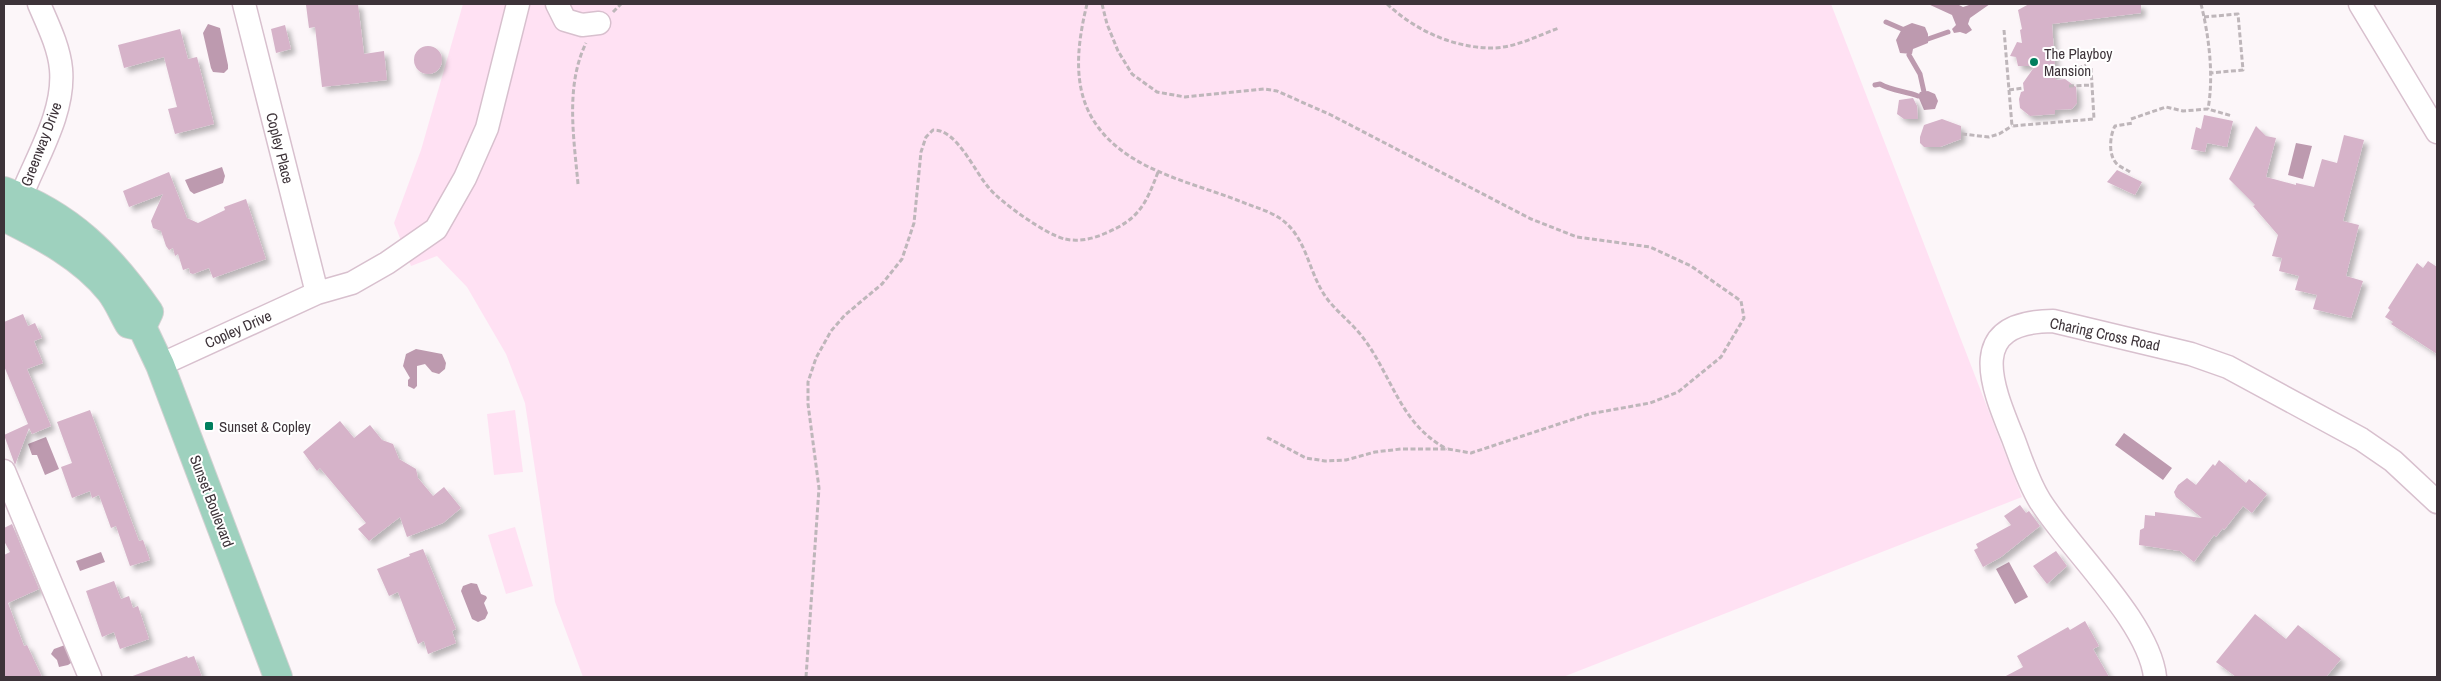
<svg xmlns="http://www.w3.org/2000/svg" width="2441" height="681" font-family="'Archivo Narrow',sans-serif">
<defs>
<filter id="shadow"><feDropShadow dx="4.5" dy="4.5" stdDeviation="2.5" flood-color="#0004"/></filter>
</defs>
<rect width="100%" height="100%" fill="#fcf6f9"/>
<path fill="#ffe1f3" d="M 463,4 L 1831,4 L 2022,497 L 1563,677 L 583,677 L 555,602 L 525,403 L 506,354 L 467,287 L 437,256 L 411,266 L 394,223 L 421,150 Z
M 515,410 L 523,472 L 494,475 L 487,414 Z
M 515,527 L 533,586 L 506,594 L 488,535 Z"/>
<path fill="#bd9aaf" d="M 1928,4 L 1957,4 L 1963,7 L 1972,4 L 1990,4 L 1970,18 L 1968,24 L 1972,30 L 1966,34 L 1960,32 L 1954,33 L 1952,29 L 1956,25 L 1952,15 Z
M 1912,23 L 1925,27 L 1928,34 L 1928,43 L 1913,49 L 1912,54 L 1900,53 L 1896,40 L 1903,27 Z
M 208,24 L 220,28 L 228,65 L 228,69 L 224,73 L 213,72 L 211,68 L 203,33 Z
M 1928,91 L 1935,94 L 1938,101 L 1935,109 L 1924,110 L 1918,96 L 1920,92 Z
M 2296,143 L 2312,146 L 2303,179 L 2288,175 Z
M 222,167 L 225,176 L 223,183 L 194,194 L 190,191 L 185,180 Z
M 416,349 L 442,354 L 446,363 L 445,369 L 439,374 L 432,372 L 425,364 L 417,366 L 417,386 L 414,389 L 408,386 L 408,380 L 410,378 L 403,366 L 406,354 Z
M 2124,433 L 2172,468 L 2163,480 L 2115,445 Z
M 46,437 L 59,469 L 45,475 L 37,455 L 32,455 L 28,444 Z
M 101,552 L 105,562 L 80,571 L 76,561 Z
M 2009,562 L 2028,597 L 2015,604 L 1996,569 Z
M 471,583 L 477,584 L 481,594 L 486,596 L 487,598 L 484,603 L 488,613 L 485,619 L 478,622 L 472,619 L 461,591 L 463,586 Z
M 65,645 L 74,661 L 68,665 L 59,667 L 57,660 L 51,654 L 54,649 Z"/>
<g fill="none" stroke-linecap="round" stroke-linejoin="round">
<path stroke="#bd9aaf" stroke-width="5" d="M 1886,22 L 1902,29
M 1928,39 L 1948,32
M 1909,55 L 1920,74 L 1924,92
M 1875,85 L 1880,84 C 1892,91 1905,91 1918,96"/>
</g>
<path fill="#d6b3c9" filter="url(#shadow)" d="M 323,4 L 358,4 L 364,54 L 384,51 L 387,80 L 322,87 L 315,27 L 309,28 L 306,5 Z
M 2029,4 L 2141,4 L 2141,13 L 2052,24 L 2056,80 L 2065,79 L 2076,87 L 2077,103 L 2072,109 L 2055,110 L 2055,114 L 2030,116 L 2020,108 L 2019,99 L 2021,92 L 2024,91 L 2023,83 L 2035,66 L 2018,66 L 2016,57 L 2010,56 L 2017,42 L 2022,43 L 2020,30 L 2022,29 L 2018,10 Z
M 285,25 L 291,49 L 276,53 L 271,29 Z
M 180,29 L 188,59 L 197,57 L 214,124 L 175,134 L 168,109 L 177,107 L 164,57 L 124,68 L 118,45 Z
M414 60a14 14 0 1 1 28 0a14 14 0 1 1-28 0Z
M 1913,98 L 1917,106 L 1918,119 L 1904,119 L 1897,114 L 1899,100 Z
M 2204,115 L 2233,121 L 2227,147 L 2207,143 L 2205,152 L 2191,149 L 2196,127 L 2201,129 Z
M 1942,119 L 1961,126 L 1961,139 L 1940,147 L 1924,147 L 1920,143 L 1920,137 L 1924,125 Z
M 2256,126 L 2266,136 L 2276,138 L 2266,177 L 2296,185 L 2296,183 L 2314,187 L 2322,159 L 2337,163 L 2344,135 L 2364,140 L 2343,221 L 2359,225 L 2346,276 L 2363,281 L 2351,318 L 2313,309 L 2317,295 L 2295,290 L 2299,276 L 2279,271 L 2282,258 L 2272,256 L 2278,235 L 2253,206 L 2255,205 L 2229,179 Z
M 2117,170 L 2142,182 L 2135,195 L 2107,182 Z
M 169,172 L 187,218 L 198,223 L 225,210 L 224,207 L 246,199 L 266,259 L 213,278 L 209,268 L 193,274 L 190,273 L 189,268 L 183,270 L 178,254 L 175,256 L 173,248 L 169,250 L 166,246 L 161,231 L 153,228 L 151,221 L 163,194 L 129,207 L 123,191 Z
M 2428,261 L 2437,267 L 2437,354 L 2391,324 L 2393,322 L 2385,317 L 2390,310 L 2388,308 L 2417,263 L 2423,268 Z
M 23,314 L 28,326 L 35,323 L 42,338 L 34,341 L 43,363 L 27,369 L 51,426 L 32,434 L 29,428 L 15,465 L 4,435 L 28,424 L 4,366 L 4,322 Z
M 90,410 L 139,541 L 143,540 L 150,560 L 130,566 L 116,526 L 111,528 L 99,495 L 92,498 L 90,491 L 72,498 L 61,467 L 72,463 L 57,422 Z
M 340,421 L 354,438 L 370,425 L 382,440 L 393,444 L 399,459 L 416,469 L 418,478 L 433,496 L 444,487 L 461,508 L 443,523 L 407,537 L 400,517 L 369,541 L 358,529 L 366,523 L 320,468 L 317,471 L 303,452 Z
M 2219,460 L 2246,483 L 2249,479 L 2267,494 L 2252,513 L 2243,506 L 2224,530 L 2223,528 L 2216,537 L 2214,535 L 2194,562 L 2180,551 L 2139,545 L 2140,530 L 2144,528 L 2145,515 L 2155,516 L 2155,512 L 2202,518 L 2176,497 L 2174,492 L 2178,485 L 2187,478 L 2196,485 L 2213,464 L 2215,466 Z
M 2020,505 L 2026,513 L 2029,511 L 2040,526 L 2001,557 L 1983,567 L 1974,550 L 1978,548 L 1976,544 L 2011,525 L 2004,516 Z
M 12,524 L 39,589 L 8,603 L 24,646 L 27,645 L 42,677 L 4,677 L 4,555 L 10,552 L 4,541 L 4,528 Z
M 423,549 L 456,629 L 452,631 L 456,643 L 428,654 L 424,641 L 418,644 L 398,592 L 389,596 L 377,569 L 410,556 L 409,554 Z
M 2056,551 L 2067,566 L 2047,584 L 2033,566 Z
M 114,581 L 121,599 L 129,596 L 133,608 L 138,606 L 149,639 L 120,649 L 114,632 L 102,637 L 86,591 Z
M 2255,614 L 2286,639 L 2298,625 L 2341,659 L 2326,677 L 2236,677 L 2216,662 Z
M 2085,621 L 2099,646 L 2093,649 L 2109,677 L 2004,677 L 2023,667 L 2017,656 L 2068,627 L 2070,630 Z
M 187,656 L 188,658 L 194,656 L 202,677 L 130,677 Z"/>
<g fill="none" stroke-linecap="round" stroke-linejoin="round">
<defs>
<path id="minor" d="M 244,4 L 317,293
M 557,4 L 565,20 L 582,25 L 599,23
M 2360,4 L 2437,132
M 21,197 C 36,158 65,113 61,69 C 59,47 48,25 39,4
M 160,365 L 317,293 L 352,283 L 387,263 L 436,229 L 465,178 L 487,128 L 518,4
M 4,471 L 90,677
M 2155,677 C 2149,622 2071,550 2040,501 C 2028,482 2021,459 2013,438 C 1991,384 1965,322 2053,321 L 2191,354 L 2228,367 L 2361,439 L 2393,461 L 2437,502"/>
<path id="major" d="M 4,191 C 70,215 110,256 149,312 L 142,327 L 160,365 L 278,677
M 4,217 C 42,236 83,257 110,291 C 118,301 123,314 129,324 L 142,327"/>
</defs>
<use href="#minor" stroke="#d8c0ce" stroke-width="25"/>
<use href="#major" stroke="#d4d2d3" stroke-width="30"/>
<path stroke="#beb6ba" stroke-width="3" stroke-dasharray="5 2.5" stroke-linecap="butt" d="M 1087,4 C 1077,45 1071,91 1098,127 C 1132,173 1197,183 1247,204 C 1261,209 1277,214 1287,224 C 1306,242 1309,269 1322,291 C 1332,309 1352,322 1364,339 C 1393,378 1400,424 1447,449
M 1102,4 L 1107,24 L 1118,51 L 1132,74 L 1157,92 L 1185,97 L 1264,89 L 1277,91 L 1331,115 L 1531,219 L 1577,237 L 1650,247 L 1691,266 L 1741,301 L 1744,318 L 1721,357 L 1678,392 L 1650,403 L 1589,414 L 1471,453 L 1448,449 L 1401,449 L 1375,452 L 1346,460 L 1325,461 L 1306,458 L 1266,437
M 1387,4 C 1415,30 1453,48 1492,48 C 1515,48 1539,35 1559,28
M 2201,4 C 2209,36 2214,76 2208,109
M 613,12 L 621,4
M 2204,17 L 2238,14 L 2243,70 L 2210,73
M 2004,30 L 2012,126 L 2094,119 L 2091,68
M 2056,73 L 2070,72 L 2086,65
M 2069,86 L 2092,85
M 2009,90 L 2024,88
M 2131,119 L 2166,107 L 2183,111 L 2208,109 L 2232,116
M 1962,134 L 1989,137 L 1999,134 L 2012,126
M 2130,172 C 2126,169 2119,167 2116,163 C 2108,154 2110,135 2115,126 L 2133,123
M 578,184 C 574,139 565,86 586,43
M 806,677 L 819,488 L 808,404 L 808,382 L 816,358 L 831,331 L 845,315 L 882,284 L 902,259 L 914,223 L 921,152 L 926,137 L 933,130 C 957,129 974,171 989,188 C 1000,202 1048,236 1065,239 C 1078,242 1093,239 1106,233 C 1139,219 1146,204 1158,172"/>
<use href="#minor" stroke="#fff" stroke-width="22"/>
<use href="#major" stroke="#9ed1be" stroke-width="28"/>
</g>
<g fill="#007f5e" stroke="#fff" stroke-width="2">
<circle cx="2034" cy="62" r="5"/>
<rect x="204" y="421" width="10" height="10" rx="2.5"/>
</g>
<g text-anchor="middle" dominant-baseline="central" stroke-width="4" stroke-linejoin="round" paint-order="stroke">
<g font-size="15" fill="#3d3339" stroke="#fff" text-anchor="start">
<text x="2044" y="53">The Playboy<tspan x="2044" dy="17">Mansion</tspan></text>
<text x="219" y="426">Sunset &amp; Copley</text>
</g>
<g font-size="15" fill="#3d3339" stroke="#fff">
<text transform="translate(41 144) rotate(-69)">Greenway Drive</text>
<text transform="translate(280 148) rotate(76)">Copley Place</text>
<text transform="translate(238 329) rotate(-24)">Copley Drive</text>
<text transform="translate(2105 334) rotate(12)">Charing Cross Road</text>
<text transform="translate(212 501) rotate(69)">Sunset Boulevard</text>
</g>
</g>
<rect width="2441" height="681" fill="none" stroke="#3d3339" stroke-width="10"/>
</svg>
